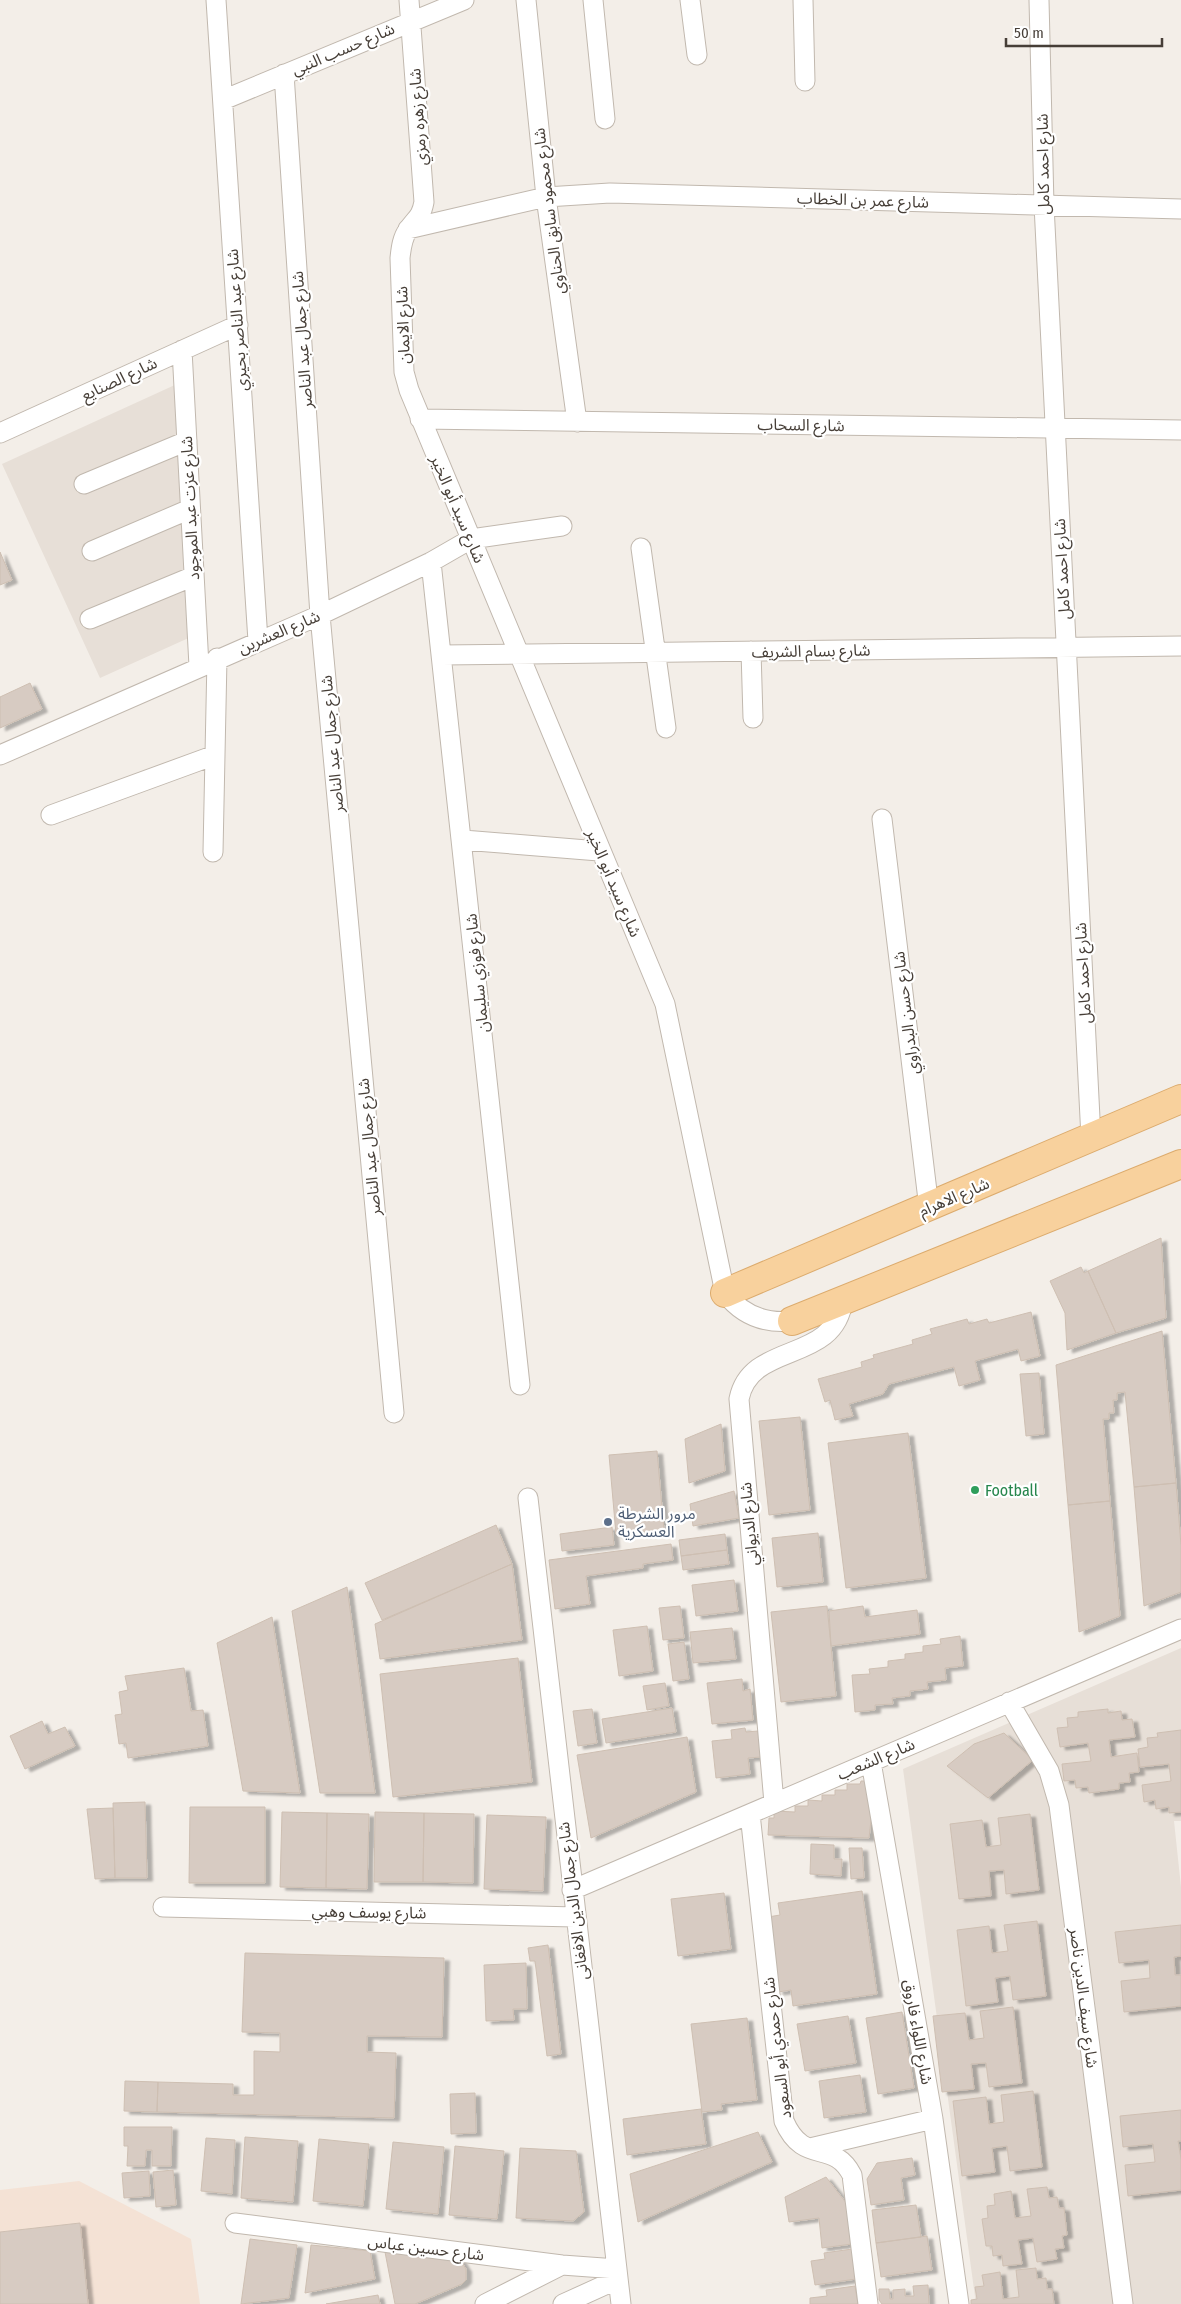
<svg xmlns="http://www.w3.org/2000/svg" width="1181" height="2304" font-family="'Fira Sans Condensed','Noto Sans Arabic',sans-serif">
<defs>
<filter id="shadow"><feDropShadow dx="5.5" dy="3" stdDeviation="1" flood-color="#0004"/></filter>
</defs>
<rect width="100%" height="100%" fill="#f3eee8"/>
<path fill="#e7dfd7" d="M 177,384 L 193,636 L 100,678 L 2,464 Z
M 1181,1648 L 1181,1821 L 1174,1821 L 1181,1887 L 1181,2304 L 976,2304 L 903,1769 Z"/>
<path fill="#f4e2d5" d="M 79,2181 L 191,2239 L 200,2304 L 0,2304 L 0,2190 Z"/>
<path fill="#d7cbc2" stroke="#cebfb2" filter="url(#shadow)" d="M 0,552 L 12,580 L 0,585 Z
M 30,683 L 42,709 L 0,728 L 0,697 Z
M 1161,1238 L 1166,1318 L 1116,1333 L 1088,1271 Z
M 1081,1267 L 1084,1273 L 1088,1271 L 1116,1333 L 1067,1350 L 1065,1313 L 1050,1281 Z
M 1031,1312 L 1040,1356 L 1021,1361 L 1018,1349 L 975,1361 L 980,1380 L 959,1386 L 954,1367 L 889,1384 L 883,1394 L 849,1404 L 853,1416 L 835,1420 L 830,1400 L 825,1402 L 818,1379 L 862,1367 L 861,1362 L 874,1358 L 873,1355 L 913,1344 L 912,1340 L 932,1334 L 930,1329 L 967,1319 L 969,1324 L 987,1319 L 989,1323 Z
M 1162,1331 L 1176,1483 L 1134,1487 L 1125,1392 L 1117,1393 L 1117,1400 L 1113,1400 L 1114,1413 L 1109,1413 L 1109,1419 L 1103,1419 L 1110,1501 L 1068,1505 L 1056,1365 Z
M 1039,1373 L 1044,1434 L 1026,1436 L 1020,1374 Z
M 800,1417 L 810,1510 L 769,1515 L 759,1421 Z
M 721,1424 L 725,1471 L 689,1483 L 685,1439 Z
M 908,1433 L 926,1578 L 846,1588 L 828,1443 Z
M 657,1451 L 664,1530 L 616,1534 L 609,1455 Z
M 1176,1483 L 1181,1545 L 1181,1592 L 1144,1606 L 1134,1487 Z
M 734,1491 L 739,1518 L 693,1526 L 690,1504 Z
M 1110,1501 L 1120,1616 L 1079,1632 L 1068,1505 Z
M 496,1525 L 512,1564 L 382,1620 L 365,1583 Z
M 612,1527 L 614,1545 L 562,1551 L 560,1534 Z
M 818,1533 L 823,1582 L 777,1587 L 772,1538 Z
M 725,1534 L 727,1550 L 681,1556 L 679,1540 Z
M 671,1544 L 673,1560 L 643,1564 L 643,1568 L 586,1576 L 590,1604 L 555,1609 L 549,1560 Z
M 727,1550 L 729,1564 L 683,1570 L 681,1556 Z
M 512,1564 L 522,1640 L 380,1659 L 375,1624 Z
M 734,1580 L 738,1611 L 696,1616 L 692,1585 Z
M 347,1587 L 375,1793 L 320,1793 L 292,1611 Z
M 680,1606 L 684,1638 L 663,1640 L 659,1608 Z
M 827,1606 L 836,1696 L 781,1702 L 771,1612 Z
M 863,1606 L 865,1617 L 917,1610 L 920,1634 L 831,1646 L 829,1611 Z
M 272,1617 L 300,1793 L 243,1791 L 217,1643 Z
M 647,1626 L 653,1671 L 619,1676 L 613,1630 Z
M 732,1628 L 736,1659 L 693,1663 L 690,1632 Z
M 960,1636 L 963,1666 L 945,1668 L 946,1680 L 927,1682 L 928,1689 L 910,1691 L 910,1696 L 892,1698 L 893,1704 L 875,1705 L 875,1710 L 855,1712 L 852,1675 L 870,1674 L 869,1669 L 888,1667 L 888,1661 L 905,1659 L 905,1654 L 923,1652 L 923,1646 L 941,1644 L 940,1639 Z
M 684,1642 L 689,1679 L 673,1681 L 668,1644 Z
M 518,1658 L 532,1782 L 393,1797 L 380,1674 Z
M 184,1668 L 191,1711 L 203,1710 L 208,1746 L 128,1758 L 126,1743 L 119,1744 L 115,1715 L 122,1714 L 119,1692 L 128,1690 L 125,1676 Z
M 742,1679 L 743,1691 L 750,1689 L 753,1720 L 712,1724 L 707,1683 Z
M 665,1683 L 669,1706 L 647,1710 L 643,1686 Z
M 672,1708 L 676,1732 L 606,1743 L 602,1719 Z
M 592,1709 L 597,1743 L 578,1746 L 573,1711 Z
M 1108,1709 L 1108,1713 L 1121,1711 L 1122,1720 L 1132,1719 L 1135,1737 L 1109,1740 L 1111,1757 L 1137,1753 L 1139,1772 L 1129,1773 L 1130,1782 L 1119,1783 L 1119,1789 L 1089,1793 L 1088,1787 L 1076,1788 L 1075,1780 L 1064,1781 L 1062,1764 L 1091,1761 L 1088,1743 L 1060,1747 L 1057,1728 L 1068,1727 L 1067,1718 L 1078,1717 L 1078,1712 Z
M 42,1721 L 48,1734 L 65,1727 L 75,1746 L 25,1769 L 10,1736 Z
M 745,1728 L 746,1732 L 758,1731 L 761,1757 L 748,1758 L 750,1774 L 716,1778 L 712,1741 L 732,1739 L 731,1730 Z
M 1181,1730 L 1181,1812 L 1169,1813 L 1169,1807 L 1156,1809 L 1155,1800 L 1144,1802 L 1142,1785 L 1171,1781 L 1169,1764 L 1140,1767 L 1138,1749 L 1148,1747 L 1147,1738 L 1158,1737 L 1157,1733 Z
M 1004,1733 L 1033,1760 L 988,1798 L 947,1766 L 974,1744 Z
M 687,1737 L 696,1792 L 591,1838 L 577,1755 Z
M 861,1781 L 871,1781 L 873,1803 L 869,1838 L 768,1835 L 769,1818 L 774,1818 L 774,1811 L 795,1812 L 795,1806 L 808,1806 L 808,1800 L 822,1801 L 822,1795 L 835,1795 L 835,1790 L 847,1790 L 847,1784 L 860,1784 Z
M 145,1802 L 147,1878 L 115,1878 L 113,1803 Z
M 190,1807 L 265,1807 L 265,1883 L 189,1883 Z
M 113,1808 L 115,1878 L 95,1879 L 87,1809 Z
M 282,1812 L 327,1813 L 326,1888 L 280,1887 Z
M 375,1812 L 424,1813 L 423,1882 L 374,1882 Z
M 327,1813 L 369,1814 L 367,1889 L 326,1888 Z
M 424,1813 L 474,1814 L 473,1883 L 423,1882 Z
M 1030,1814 L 1039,1890 L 1006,1894 L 1004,1870 L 989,1871 L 991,1896 L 959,1899 L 950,1824 L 982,1820 L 986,1847 L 1001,1845 L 998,1818 Z
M 487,1815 L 546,1817 L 543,1891 L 484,1889 Z
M 811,1844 L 834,1845 L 834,1859 L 842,1859 L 841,1876 L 810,1874 Z
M 849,1848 L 862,1848 L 864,1878 L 851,1879 Z
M 862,1891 L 877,1994 L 793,2006 L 791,1990 L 778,1992 L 768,1917 L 780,1915 L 778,1903 Z
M 724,1893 L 731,1949 L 678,1956 L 671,1899 Z
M 1037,1921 L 1046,1996 L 1013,2000 L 1010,1976 L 995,1978 L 998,2002 L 966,2006 L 957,1930 L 989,1926 L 992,1953 L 1008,1951 L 1004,1925 Z
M 1181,1925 L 1181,1956 L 1174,1957 L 1175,1975 L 1181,1975 L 1181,2006 L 1124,2012 L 1121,1981 L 1150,1978 L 1149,1960 L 1119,1963 L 1115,1932 Z
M 548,1945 L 561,2054 L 547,2056 L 535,1961 L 530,1961 L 528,1948 Z
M 245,1953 L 444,1958 L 442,2037 L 367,2036 L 367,2052 L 396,2053 L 394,2118 L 157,2112 L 158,2082 L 233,2084 L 233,2095 L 254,2095 L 254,2051 L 280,2052 L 280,2033 L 242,2032 Z
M 526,1963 L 527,2009 L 513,2009 L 514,2020 L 486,2021 L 484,1965 Z
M 1013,2007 L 1022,2083 L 989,2087 L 986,2063 L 971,2064 L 974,2089 L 942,2092 L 933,2016 L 965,2013 L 969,2040 L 984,2038 L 980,2011 Z
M 902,2012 L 914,2088 L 878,2094 L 866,2018 Z
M 848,2016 L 856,2063 L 805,2071 L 797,2024 Z
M 747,2018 L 757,2100 L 721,2104 L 722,2110 L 702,2112 L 691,2024 Z
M 860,2075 L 866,2112 L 824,2118 L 819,2081 Z
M 125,2081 L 158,2082 L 157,2112 L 124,2111 Z
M 1033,2091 L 1042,2167 L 1010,2171 L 1007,2146 L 992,2148 L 995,2172 L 962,2176 L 953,2101 L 986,2097 L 989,2124 L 1004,2122 L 1001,2095 Z
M 475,2093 L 476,2133 L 451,2134 L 450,2094 Z
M 701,2109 L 706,2144 L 627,2155 L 623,2119 Z
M 1181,2110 L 1181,2141 L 1178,2141 L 1181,2159 L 1181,2190 L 1128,2196 L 1125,2165 L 1155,2162 L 1153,2144 L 1123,2147 L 1120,2116 Z
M 124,2127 L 172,2127 L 171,2166 L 152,2166 L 152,2150 L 146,2150 L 145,2166 L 127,2166 L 128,2146 L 124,2146 Z
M 758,2132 L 772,2162 L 638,2222 L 630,2174 Z
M 245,2137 L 298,2141 L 293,2202 L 241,2198 Z
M 206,2138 L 235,2140 L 232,2194 L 201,2191 Z
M 319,2139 L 369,2144 L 363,2206 L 313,2201 Z
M 393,2142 L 444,2147 L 438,2214 L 386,2209 Z
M 455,2146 L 504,2151 L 497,2219 L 449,2215 Z
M 520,2148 L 576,2151 L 584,2212 L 573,2221 L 516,2218 Z
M 912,2158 L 915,2175 L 901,2178 L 904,2200 L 871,2205 L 867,2179 L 877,2163 Z
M 173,2170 L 176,2205 L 156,2207 L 153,2172 Z
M 149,2171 L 150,2196 L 124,2198 L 122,2173 Z
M 826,2177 L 847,2204 L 852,2244 L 822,2248 L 819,2218 L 789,2222 L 785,2197 Z
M 1047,2187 L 1049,2198 L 1057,2197 L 1059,2208 L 1064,2208 L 1067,2235 L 1062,2236 L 1064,2248 L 1055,2249 L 1057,2259 L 1037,2262 L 1033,2238 L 1018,2240 L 1022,2264 L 1003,2266 L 1002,2255 L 993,2256 L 992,2246 L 986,2246 L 982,2219 L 988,2218 L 987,2206 L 995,2205 L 994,2194 L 1011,2191 L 1015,2218 L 1031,2216 L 1027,2189 Z
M 916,2205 L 921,2237 L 876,2243 L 872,2210 Z
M 80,2223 L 88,2304 L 0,2304 L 0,2232 Z
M 927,2236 L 932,2270 L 881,2277 L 876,2243 Z
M 250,2239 L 297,2245 L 289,2298 L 241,2304 Z
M 311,2245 L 370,2251 L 375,2279 L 305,2293 Z
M 852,2249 L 856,2279 L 815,2285 L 811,2261 L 825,2259 L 824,2253 Z
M 385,2252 L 460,2259 L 466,2269 L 466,2280 L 462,2284 L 415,2304 L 395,2304 Z
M 1036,2268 L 1037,2279 L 1046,2278 L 1047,2289 L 1052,2289 L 1054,2304 L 971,2304 L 971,2300 L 977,2299 L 975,2287 L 984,2286 L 982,2275 L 1000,2272 L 1003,2299 L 1019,2297 L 1016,2270 Z
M 928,2285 L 929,2304 L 882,2304 L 879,2300 L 879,2289 L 889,2289 L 890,2299 L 893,2299 L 893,2290 L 905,2289 L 905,2296 L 914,2296 L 913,2286 Z
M 855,2286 L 858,2304 L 810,2304 L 810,2298 L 827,2296 L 826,2290 Z
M 378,2295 L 380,2304 L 326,2304 Z"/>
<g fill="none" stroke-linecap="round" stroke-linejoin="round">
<defs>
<path id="minor" d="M 216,0 L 258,641
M 409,0 L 424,202 C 421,218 416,218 408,230 C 402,238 401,249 400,258 L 404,372 L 409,390 L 665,1004 L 725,1293 C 742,1315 764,1324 792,1321
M 526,0 L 546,197 L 577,422
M 593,0 L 605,119
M 690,0 L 697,55
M 803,0 L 805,81
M 1039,0 L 1044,205 L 1091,1138
M 284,74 L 320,615 L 394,1413
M 223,100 L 464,0
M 408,229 L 546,197 L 610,193 L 1181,209
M 182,350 L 199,666
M 420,419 L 1181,430
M 0,433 L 238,325
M 84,484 L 187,441
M 641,548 L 666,728
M 92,551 L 190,509
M 431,562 L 520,1385
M 90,619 L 194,576
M 751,651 L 753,718
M 442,655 L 1181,646
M 0,755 L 320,615 L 431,562 L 471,539 L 562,526
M 51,815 L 215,755
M 882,819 L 929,1208
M 463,840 L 599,851
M 213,852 L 217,658
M 528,1498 L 621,2304
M 1009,1702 L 1049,1771 L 1059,1805 L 1123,2304
M 871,1762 L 933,2119 L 959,2304
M 774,1803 L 739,1399 C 751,1340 835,1365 843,1300
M 750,1814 L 784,2121 C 804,2167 833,2138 852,2175 L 868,2304
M 572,1890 L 1181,1629
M 163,1907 L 575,1917
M 810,2148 L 933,2119
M 235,2223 L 562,2265 L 617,2269
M 485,2304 L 562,2265
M 563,2304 L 618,2279"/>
<path id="primary" d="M 725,1293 L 1181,1099
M 792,1321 L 1181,1164"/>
</defs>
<use href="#minor" stroke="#c1b8ae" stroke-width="21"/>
<use href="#primary" stroke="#dcab6d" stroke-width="30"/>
<use href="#minor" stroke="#fff" stroke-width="19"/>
<use href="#primary" stroke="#f8d19d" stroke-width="28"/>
</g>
<circle fill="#2e9e5b" stroke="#fff" stroke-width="2" cx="975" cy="1490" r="5"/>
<circle fill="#5c6f8a" stroke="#fff" stroke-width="2" cx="608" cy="1522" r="5"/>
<g text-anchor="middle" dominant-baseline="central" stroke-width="4.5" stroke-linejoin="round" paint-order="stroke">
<g font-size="16" fill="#463e37" stroke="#fff">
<text transform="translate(343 49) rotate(-23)">شارع حسب النبي</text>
<text transform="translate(418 117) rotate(-94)">شارع زهره رمزي</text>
<text transform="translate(1043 164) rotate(-91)">شارع احمد كامل</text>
<text transform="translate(863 200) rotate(2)">شارع عمر بن الخطاب</text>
<text transform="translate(549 211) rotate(-97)">شارع محمود سابق الحناوي</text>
<text transform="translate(237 320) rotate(-94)">شارع عبد الناصر بحيري</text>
<text transform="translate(403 325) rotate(-92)">شارع الايمان</text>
<text transform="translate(302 340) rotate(-94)">شارع جمال عبد الناصر</text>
<text transform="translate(119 379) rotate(-25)">شارع الصنايع</text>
<text transform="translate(801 425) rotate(1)">شارع السحاب</text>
<text transform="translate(190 508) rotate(-93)">شارع عزت عبد الموجود</text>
<text transform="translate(458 509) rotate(67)">شارع سيد أبو الخير</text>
<text transform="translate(1062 569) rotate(-93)">شارع احمد كامل</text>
<text transform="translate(279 632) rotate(-23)">شارع العشرين</text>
<text transform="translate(811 651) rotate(-1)">شارع بسام الشريف</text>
<text transform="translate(332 744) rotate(-95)">شارع جمال عبد الناصر</text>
<text transform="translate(614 883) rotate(67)">شارع سيد أبو الخير</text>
<text transform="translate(477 973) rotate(-96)">شارع فوزي سليمان</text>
<text transform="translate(1083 973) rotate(-93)">شارع احمد كامل</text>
<text transform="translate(906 1013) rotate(-97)">شارع حسن البدراوي</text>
<text transform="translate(369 1147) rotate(-95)">شارع جمال عبد الناصر</text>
<text transform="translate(954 1197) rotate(-23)">شارع الاهرام</text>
<text transform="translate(749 1524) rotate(-95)">شارع الديواني</text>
<text transform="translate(876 1759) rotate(-23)">شارع الشعب</text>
<text transform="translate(573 1901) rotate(-97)">شارع جمال الدين الافغانى</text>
<text transform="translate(369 1912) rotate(1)">شارع يوسف وهبي</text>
<text transform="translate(1084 1998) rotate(83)">شارع سيف الدين ناصر</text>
<text transform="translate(918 2032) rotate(80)">شارع اللواء فاروق</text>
<text transform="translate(777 2048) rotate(-97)">شارع حمدي أبو السعود</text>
<text transform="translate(426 2248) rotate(7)">شارع حسين عباس</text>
</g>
<g font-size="16" fill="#27864d" stroke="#fff" text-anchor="start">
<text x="985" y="1490">Football</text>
</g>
<g font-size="16" fill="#4e5e75" stroke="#fff" text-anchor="start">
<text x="618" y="1513">مرور الشرطة<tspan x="618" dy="18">العسكرية</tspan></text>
</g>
</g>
<path d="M1006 38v8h156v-8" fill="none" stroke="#463e37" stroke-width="2.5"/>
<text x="1014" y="38" font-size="15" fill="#463e37" stroke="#ffffff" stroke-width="4" paint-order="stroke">50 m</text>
</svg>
